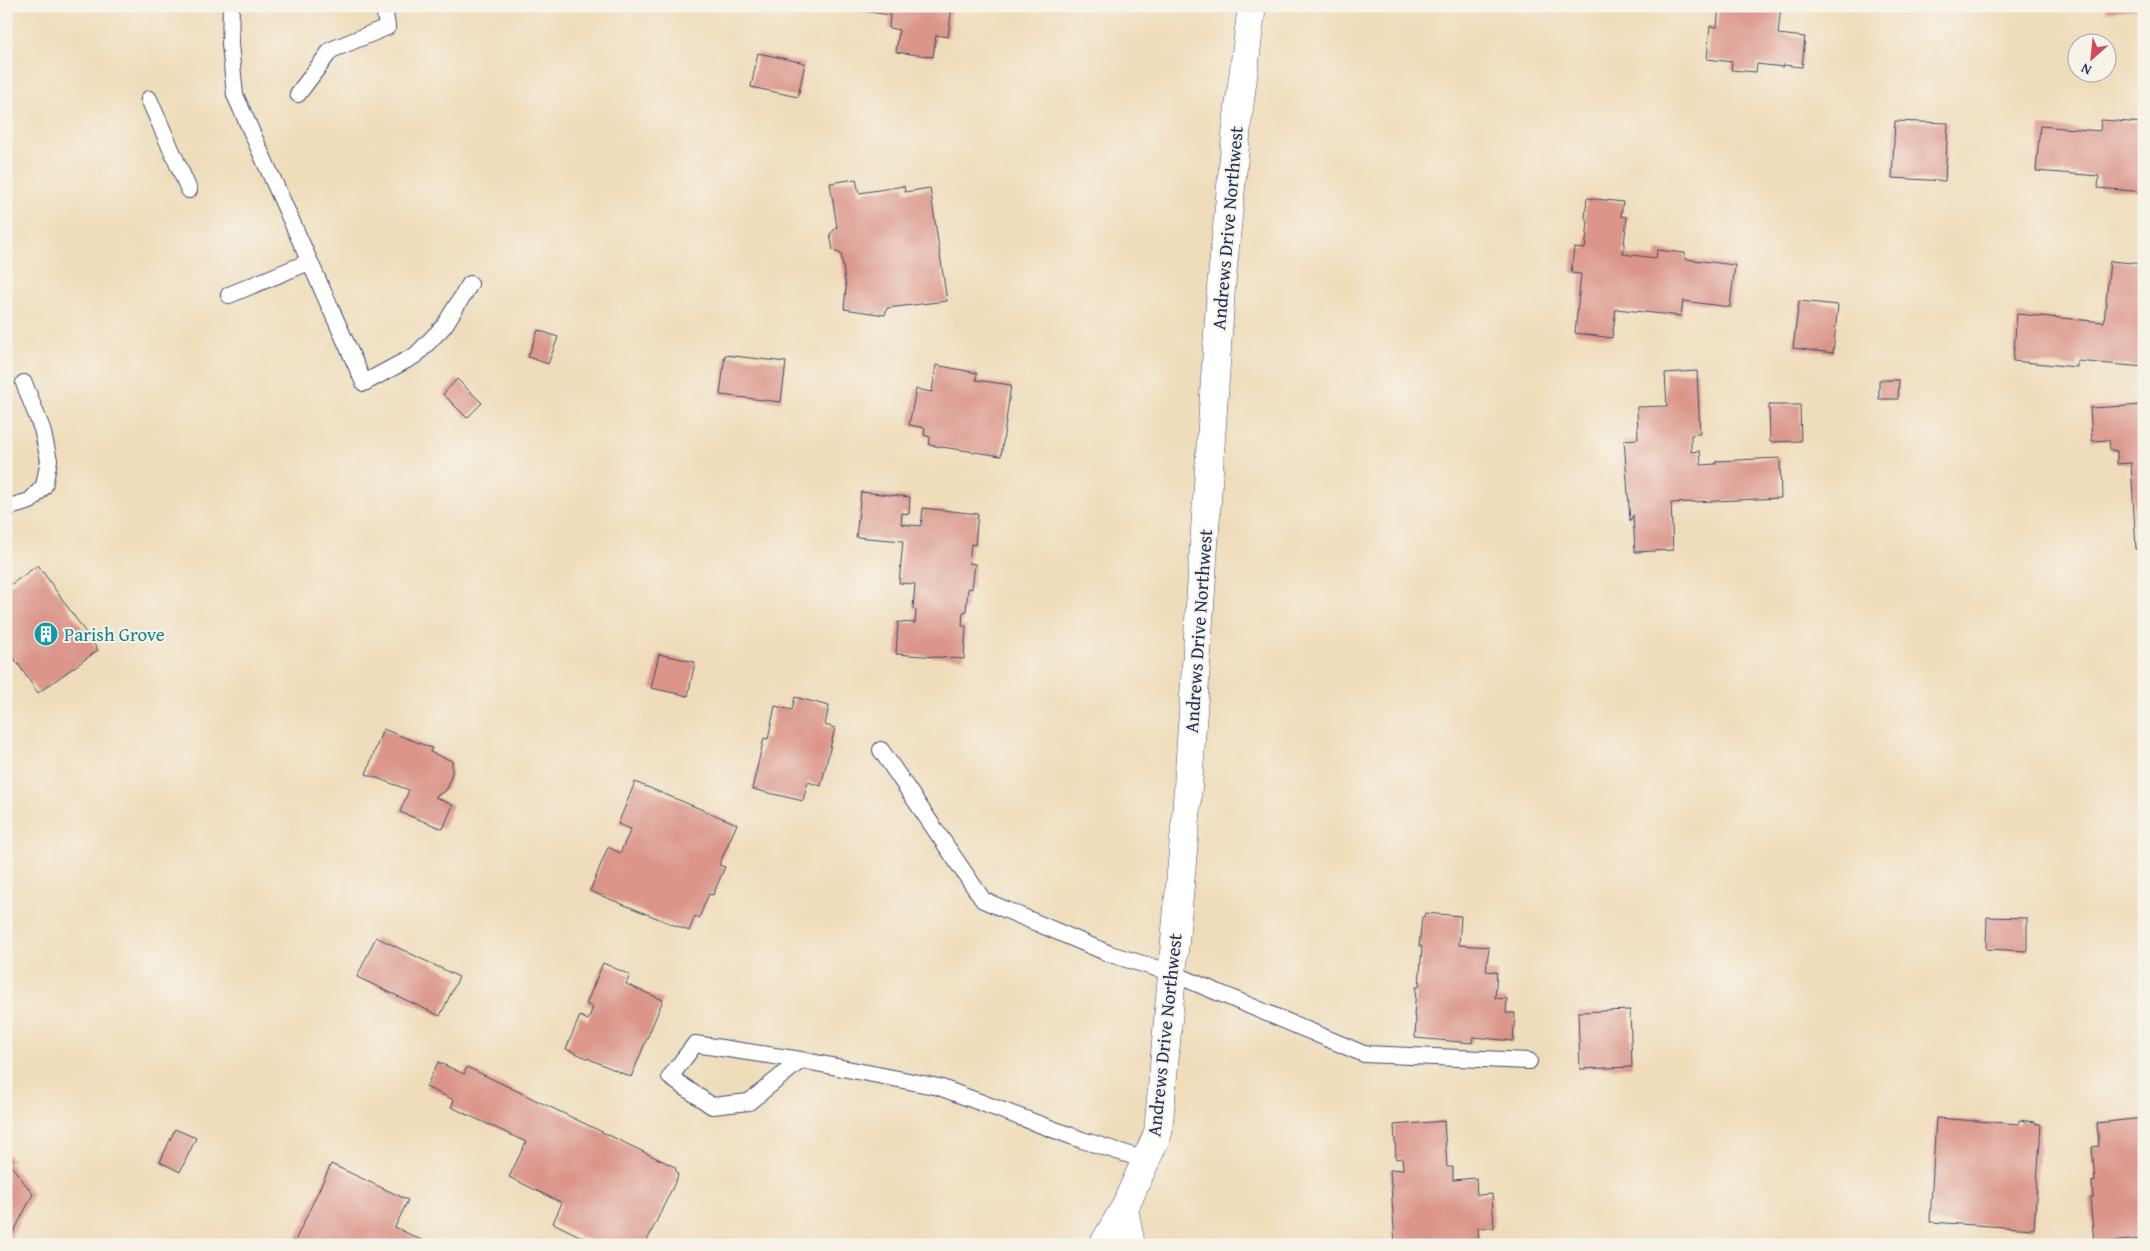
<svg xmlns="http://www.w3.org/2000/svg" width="2150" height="1251" font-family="'Gentium Book Plus',serif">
<rect width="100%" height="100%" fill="#f7f3e8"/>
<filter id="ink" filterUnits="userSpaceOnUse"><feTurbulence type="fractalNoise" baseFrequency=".02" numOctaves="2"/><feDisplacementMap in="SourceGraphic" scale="10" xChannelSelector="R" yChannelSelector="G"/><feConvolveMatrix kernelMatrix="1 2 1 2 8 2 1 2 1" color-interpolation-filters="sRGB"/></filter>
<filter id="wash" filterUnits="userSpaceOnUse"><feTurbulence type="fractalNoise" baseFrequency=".0096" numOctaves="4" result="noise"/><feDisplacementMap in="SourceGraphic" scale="20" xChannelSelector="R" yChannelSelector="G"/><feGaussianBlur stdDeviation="1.12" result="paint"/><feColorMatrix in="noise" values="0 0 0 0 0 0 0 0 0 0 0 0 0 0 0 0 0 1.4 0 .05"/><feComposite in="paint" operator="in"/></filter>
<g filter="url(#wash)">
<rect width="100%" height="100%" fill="#efdcba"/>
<g id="blocks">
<path fill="#db958a" d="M 844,6 L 952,6 L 948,37 L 936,35 L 933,57 L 896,52 L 899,30 L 889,28 L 890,15 L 851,9 Z
M 1719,6 L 1781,6 L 1778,34 L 1805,37 L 1802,67 L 1783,65 L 1783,67 L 1757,64 L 1756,72 L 1731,70 L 1732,62 L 1707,59 L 1710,26 L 1717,27 Z
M 2105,6 L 2144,6 L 2144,8 L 2106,12 Z
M 758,53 L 805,63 L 798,97 L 751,87 Z
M 2101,120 L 2144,123 L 2144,192 L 2098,188 L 2099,176 L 2036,171 L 2040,126 L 2100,131 Z
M 1895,121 L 1948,123 L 1945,181 L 1892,178 Z
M 856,179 L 859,193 L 904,186 L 905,192 L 930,188 L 947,301 L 887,308 L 885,315 L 844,309 L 846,287 L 841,254 L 833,250 L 830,234 L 837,227 L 830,183 Z
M 1587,198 L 1623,202 L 1621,216 L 1627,217 L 1623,254 L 1656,258 L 1657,250 L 1685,253 L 1685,259 L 1735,265 L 1730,307 L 1683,301 L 1681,316 L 1616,309 L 1612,338 L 1575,333 L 1581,274 L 1571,273 L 1574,248 L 1585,249 L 1588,223 L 1585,218 Z
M 2110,261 L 2144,264 L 2144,367 L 2077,361 L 2077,367 L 2013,361 L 2017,314 L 2104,322 Z
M 1799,301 L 1838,305 L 1833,353 L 1793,348 Z
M 538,330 L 558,337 L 548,364 L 528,357 Z
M 725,355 L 786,362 L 781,402 L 720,395 Z
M 936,365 L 977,373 L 976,380 L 1011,385 L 1001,456 L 929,445 L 930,437 L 924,435 L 925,428 L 909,425 L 916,389 L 932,392 Z
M 1697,371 L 1700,434 L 1691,435 L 1691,452 L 1700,451 L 1701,465 L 1716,464 L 1716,461 L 1780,458 L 1781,498 L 1671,503 L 1673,550 L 1635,552 L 1633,515 L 1630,521 L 1624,440 L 1638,439 L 1637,407 L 1667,406 L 1665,373 Z
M 457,379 L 482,403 L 467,418 L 443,394 Z
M 1879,380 L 1899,380 L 1898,399 L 1879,399 Z
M 1769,405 L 1800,405 L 1801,441 L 1770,442 Z
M 2144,405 L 2144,548 L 2136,549 L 2131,463 L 2117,464 L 2117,451 L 2110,450 L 2109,440 L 2092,441 L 2090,408 Z
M 861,492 L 910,497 L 909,514 L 902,513 L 901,524 L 921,526 L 923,508 L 978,514 L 975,545 L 971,544 L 969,563 L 975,564 L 972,589 L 968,588 L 966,612 L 963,612 L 962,626 L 966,626 L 964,659 L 896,654 L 898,622 L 915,623 L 916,610 L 913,609 L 915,584 L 899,583 L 903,541 L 856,537 Z
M 38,565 L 98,650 L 38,693 L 14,658 L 6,663 L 6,618 L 12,615 L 6,606 L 6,588 Z
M 659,654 L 695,662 L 688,696 L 651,688 Z
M 795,697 L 829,706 L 825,725 L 835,728 L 821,786 L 808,782 L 803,801 L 752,789 L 764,738 L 768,739 L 775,706 L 792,710 Z
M 383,729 L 432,748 L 430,752 L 452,761 L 452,773 L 448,787 L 445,791 L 435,797 L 453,805 L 443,829 L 400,812 L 409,790 L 366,774 Z
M 635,782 L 737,824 L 719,865 L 725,867 L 713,895 L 709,894 L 699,918 L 695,916 L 689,931 L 590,891 L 608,847 L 620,853 L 631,829 L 618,824 Z
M 1425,913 L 1461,916 L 1459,945 L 1489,947 L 1486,971 L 1497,972 L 1495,998 L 1507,999 L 1506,1013 L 1515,1013 L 1513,1041 L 1473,1037 L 1472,1043 L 1415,1038 L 1416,1017 L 1414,1017 L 1416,987 L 1419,987 L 1422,946 L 1419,946 L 1422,917 L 1424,917 Z
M 1987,917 L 2027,918 L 2027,951 L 1986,949 Z
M 376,937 L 459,977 L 440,1016 L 357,977 Z
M 603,963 L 630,975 L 626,984 L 663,1000 L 631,1077 L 566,1049 L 580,1016 L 588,1020 L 593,1007 L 586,1004 Z
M 1630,1010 L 1632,1067 L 1580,1069 L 1578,1012 Z
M 438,1062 L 464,1074 L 467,1067 L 675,1167 L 678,1176 L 645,1245 L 598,1245 L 553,1223 L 562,1203 L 509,1177 L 526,1142 L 451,1107 L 454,1100 L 426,1087 Z
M 1936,1118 L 2019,1124 L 2019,1120 L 2036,1122 L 2036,1124 L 2041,1124 L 2034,1229 L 1930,1222 Z
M 2144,1118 L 2144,1239 L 2094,1243 L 2090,1198 L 2093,1198 L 2092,1181 L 2095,1182 L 2092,1147 L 2099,1146 L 2097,1123 Z
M 1444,1121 L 1447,1167 L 1453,1167 L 1453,1180 L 1476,1178 L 1477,1195 L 1492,1194 L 1494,1228 L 1478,1228 L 1479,1241 L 1458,1242 L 1459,1245 L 1395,1245 L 1390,1170 L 1403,1169 L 1402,1158 L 1396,1159 L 1394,1125 Z
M 175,1129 L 196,1138 L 180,1172 L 160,1162 Z
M 6,1151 L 13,1160 L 9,1163 L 33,1194 L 7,1245 Z
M 331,1164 L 408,1200 L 395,1227 L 425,1242 L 424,1245 L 293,1245 Z"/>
</g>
</g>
<g filter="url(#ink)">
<use href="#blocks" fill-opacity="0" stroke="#3b496c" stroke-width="1"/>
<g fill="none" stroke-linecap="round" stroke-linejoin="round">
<defs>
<path id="service" d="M 231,6 L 230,44 L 235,95 L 364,383 L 416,355 L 444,326 L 470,284
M 298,94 L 331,50 L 387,27 L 384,6
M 149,99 L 189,190
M 229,295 L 309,262
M 6,508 L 30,501 L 44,486 L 49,460 L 42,429 L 24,383
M 881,750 L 983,900 L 1110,954 L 1172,973 L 1364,1054 L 1529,1061
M 801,1060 L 749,1102 L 712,1106 L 670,1077 L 695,1044 L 801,1060 L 939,1087 L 1082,1140 L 1146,1160"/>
<path id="minor" d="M 1124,1209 L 1131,1245
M 1103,1245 L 1124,1209 L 1158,1133 L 1186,817 L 1221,288 L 1238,116 L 1252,6"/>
</defs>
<use href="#service" stroke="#3b496c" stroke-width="18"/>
<use href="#minor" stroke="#3b496c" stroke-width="29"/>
<use href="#service" stroke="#fff" stroke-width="16"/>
<use href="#minor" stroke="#fff" stroke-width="28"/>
</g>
</g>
<defs>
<symbol id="building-disc" viewBox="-11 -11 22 22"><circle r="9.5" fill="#0f9aa8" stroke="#f7f3e8"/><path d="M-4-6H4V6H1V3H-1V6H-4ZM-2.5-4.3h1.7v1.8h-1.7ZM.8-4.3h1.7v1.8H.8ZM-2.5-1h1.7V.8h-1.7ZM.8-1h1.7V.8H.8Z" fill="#fff"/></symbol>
</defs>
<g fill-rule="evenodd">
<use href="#building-disc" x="32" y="620" width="28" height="28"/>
</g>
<g text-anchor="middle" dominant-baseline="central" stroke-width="4" stroke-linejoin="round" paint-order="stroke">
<g font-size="19" fill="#1b2f5e" stroke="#f7f3e8">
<text transform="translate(1227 228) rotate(-85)">Andrews Drive Northwest</text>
<text transform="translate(1198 631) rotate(-86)">Andrews Drive Northwest</text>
<text transform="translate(1164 1035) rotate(-84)">Andrews Drive Northwest</text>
</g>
<g font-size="19" fill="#0d838f" stroke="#f7f3e8" text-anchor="start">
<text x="64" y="634">Parish Grove</text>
</g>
</g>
<rect width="2150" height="1251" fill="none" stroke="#f7f3e8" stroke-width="25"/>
<g transform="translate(2092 58) rotate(207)"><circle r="24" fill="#f7f3e8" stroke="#9fa5b1"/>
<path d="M0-4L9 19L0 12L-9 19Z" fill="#d1495b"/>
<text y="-8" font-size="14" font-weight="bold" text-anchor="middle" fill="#1b2f5e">N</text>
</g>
</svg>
